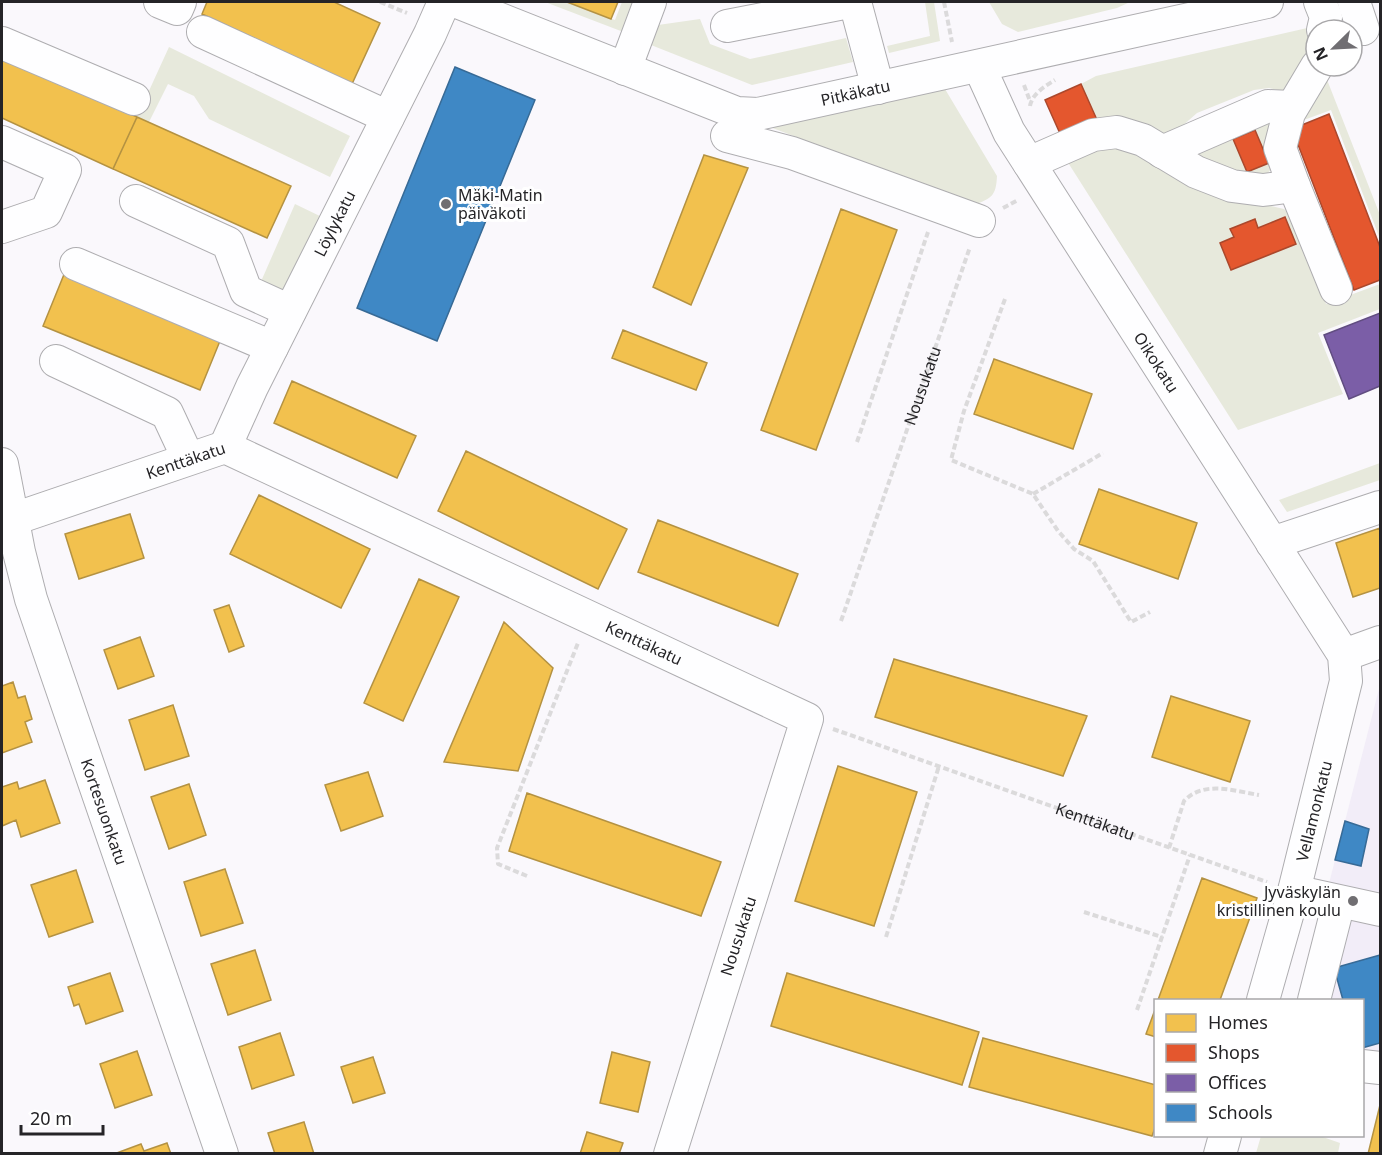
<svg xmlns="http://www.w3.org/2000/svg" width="1382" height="1155" font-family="'Noto Sans',sans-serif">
<rect width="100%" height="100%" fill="#faf8fc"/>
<path fill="#f2edf8" d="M 1380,685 L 1380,1083 L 1363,1078 L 1362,1000 L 1299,1000 Z"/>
<path fill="#e7e9dc" d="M 545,2 L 567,2 L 615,20 L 622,2 L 638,2 L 626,33 Z
M 925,2 L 934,2 L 940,41 L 889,53 L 887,46 L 930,36 Z
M 989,2 L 1130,2 L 1117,8 L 1018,32 L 1002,24 Z
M 700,19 L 710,44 L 750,59 L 846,38 L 853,62 L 752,85 L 651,45 L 658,25 Z
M 1316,26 L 1309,60 L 1291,93 L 1269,88 L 1254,90 L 1197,113 L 1171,136 L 1161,136 L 1117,121 L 1097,118 L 1081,84 L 1096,76 Z
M 169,47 L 350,136 L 330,177 L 209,119 L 194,96 L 168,84 L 149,122 L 137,117 Z
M 1324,72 L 1380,215 L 1380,239 L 1331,110 L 1293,124 Z
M 942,84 L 997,176 C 996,196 992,198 974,205 L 770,127 Z
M 1272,119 L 1274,166 L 1266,175 L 1198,165 L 1194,150 Z
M 1111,145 L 1127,150 L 1215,193 L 1284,209 C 1306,225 1319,278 1326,304 L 1380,284 L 1380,309 L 1318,333 L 1343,394 L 1238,430 L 1067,161 Z
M 295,204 L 326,219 L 287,299 L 259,286 Z
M 1380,463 L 1380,480 L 1287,512 L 1279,500 Z
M 1261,1136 L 1320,1136 L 1340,1143 L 1338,1153 L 1256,1153 Z"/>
<path fill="#f2c14e" stroke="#b49242" stroke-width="1.5" d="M 207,2 L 334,2 L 380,23 L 352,84 L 202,14 Z
M 567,2 L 618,2 L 611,19 Z
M 2,55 L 137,117 L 113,169 L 2,118 Z
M 137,117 L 291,186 L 267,238 L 113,169 Z
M 704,155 L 748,168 L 691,305 L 653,287 Z
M 841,209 L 897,230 L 816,450 L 761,430 Z
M 65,272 L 222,336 L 200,390 L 43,326 Z
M 623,330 L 707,363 L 696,390 L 612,358 Z
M 994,359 L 1092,394 L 1073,449 L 974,414 Z
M 292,381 L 416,436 L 397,478 L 274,423 Z
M 466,451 L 627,529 L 598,589 L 438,511 Z
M 1099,489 L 1197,523 L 1178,579 L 1079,544 Z
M 259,495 L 370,549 L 341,608 L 230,554 Z
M 130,514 L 144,558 L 79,579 L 65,534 Z
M 658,520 L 798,574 L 778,626 L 638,572 Z
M 1380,528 L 1380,588 L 1353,597 L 1336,543 Z
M 419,579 L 459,597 L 403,721 L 364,703 Z
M 229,605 L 244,646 L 229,652 L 214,610 Z
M 504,622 L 553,668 L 518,771 L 444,762 Z
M 140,637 L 154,676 L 118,689 L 104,650 Z
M 894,659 L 1087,716 L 1063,776 L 875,717 Z
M 13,682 L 18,698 L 25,696 L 32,719 L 25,722 L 32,742 L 2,753 L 2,686 Z
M 1171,696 L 1250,721 L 1230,782 L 1152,757 Z
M 173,705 L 189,756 L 145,770 L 129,720 Z
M 838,766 L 917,792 L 874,926 L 795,901 Z
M 368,772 L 383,816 L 341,831 L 325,785 Z
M 45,780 L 60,823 L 21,837 L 16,820 L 2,826 L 2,787 L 17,782 L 19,789 Z
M 189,784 L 206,835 L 169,849 L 151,797 Z
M 527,793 L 721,862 L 701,916 L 509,851 Z
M 225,869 L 243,923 L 201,936 L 184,882 Z
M 76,870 L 93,922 L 49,937 L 31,885 Z
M 1202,878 L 1257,898 L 1220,1000 L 1158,1000 Z
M 255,950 L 271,1000 L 228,1015 L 211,964 Z
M 110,973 L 123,1011 L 86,1024 L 79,1004 L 74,1006 L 68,987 Z
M 787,973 L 979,1032 L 962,1085 L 771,1026 Z
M 1156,1007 L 1156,1037 L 1146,1034 Z
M 280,1033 L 294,1075 L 252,1089 L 239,1047 Z
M 983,1038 L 1156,1085 L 1156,1125 L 1152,1136 L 969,1087 Z
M 137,1051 L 152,1095 L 115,1108 L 100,1064 Z
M 612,1052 L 650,1062 L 638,1112 L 600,1103 Z
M 373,1057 L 385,1093 L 353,1103 L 341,1067 Z
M 1380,1105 L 1380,1154 L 1368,1154 Z
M 304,1122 L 314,1154 L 275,1154 L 268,1133 Z
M 587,1132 L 623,1143 L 619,1154 L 580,1154 Z
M 167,1143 L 171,1154 L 114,1154 L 141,1144 L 144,1151 Z"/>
<path fill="#e4572e" stroke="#ab482c" stroke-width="1.5" d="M 1081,84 L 1098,122 L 1062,138 L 1045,100 Z
M 1329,114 L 1380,247 L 1380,280 L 1354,290 L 1292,129 Z
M 1255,130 L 1269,163 L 1247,172 L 1233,139 Z
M 1285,217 L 1296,244 L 1231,270 L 1220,243 L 1234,237 L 1230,229 L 1255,219 L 1258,228 Z"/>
<path fill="#7b5ea7" stroke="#614d81" stroke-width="1.5" d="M 1380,313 L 1380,386 L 1349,399 L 1324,335 Z"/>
<path fill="#3f88c5" stroke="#376a96" stroke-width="1.5" d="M 455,67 L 535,100 L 437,341 L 357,308 Z
M 1345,821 L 1369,829 L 1361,866 L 1335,860 Z
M 1380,955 L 1380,1043 L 1362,1048 L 1362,1000 L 1343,1000 L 1334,968 Z"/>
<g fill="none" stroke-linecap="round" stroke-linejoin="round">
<defs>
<g id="minor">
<path d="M 160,2 L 177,9 L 180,2"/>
<path id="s3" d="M 457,2 L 737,113 L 758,114 L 1267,2"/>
<path d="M 855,2 L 878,88"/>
<path d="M 1320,2 L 1326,17 L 1323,30"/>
<path d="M 1354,2 L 1363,29"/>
<path d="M 727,26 L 849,2"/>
<path d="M 203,32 L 388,117"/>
<path d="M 2,43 L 134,99"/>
<path id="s4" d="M 979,66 L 1009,132 L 1344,655 L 1346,681 L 1294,891 L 1263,1000"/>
<path d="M 625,69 L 650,2"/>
<path d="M 727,136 L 792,153 L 979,221"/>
<path d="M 2,142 L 65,170 L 46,212 L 2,227"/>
<path d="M 1162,152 L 1268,106 L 1292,107"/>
<path d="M 1029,163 L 1093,135 L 1117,132 L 1143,140 L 1196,172 L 1232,186 L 1263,190 L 1294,186 L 1280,148 L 1289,113 L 1317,66"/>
<path d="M 1294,186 L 1336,289"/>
<path d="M 136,201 L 228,243 L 246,291 L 290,311"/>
<path d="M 76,264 L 272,347"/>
<path d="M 56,361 L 167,413 L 188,458"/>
<path id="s5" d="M 225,447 L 252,387 L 430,34 L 444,2"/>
<path id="s6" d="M 2,464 L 19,552 L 31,599 L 222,1154"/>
<path id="s7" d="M 2,523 L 225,447 L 807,719 L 670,1154"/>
<path d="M 1272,543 L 1380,507"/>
<path d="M 1344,655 L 1380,642"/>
<path d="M 1294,891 L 1380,910"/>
<path d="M 1314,1000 L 1339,902"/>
<path d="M 1362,1066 L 1380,1068"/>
<path d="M 1220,1154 L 1225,1136"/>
</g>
</defs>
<use href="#minor" stroke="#aeadb0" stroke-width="34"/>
<g stroke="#dbdadb" stroke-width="4" stroke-dasharray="6 3" stroke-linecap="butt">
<path d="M 380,2 L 407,13"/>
<path d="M 944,2 L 952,42"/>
<path d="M 1024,85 L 1030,101"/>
<path d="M 1030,106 C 1032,94 1045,86 1055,80"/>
<path d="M 1003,208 L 1018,200"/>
<path d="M 1005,299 L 964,411 L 951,460 L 1033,494 L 1058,531 L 1074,549 L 1093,561 L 1131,622 L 1150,612"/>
<path d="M 857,442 L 928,232"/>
<path d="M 1033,494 L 1103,453"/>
<path id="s1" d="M 841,621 L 970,247"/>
<path id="s2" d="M 833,729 L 1267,882"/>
<path d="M 1169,848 L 1184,801 C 1204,780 1234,791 1259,795"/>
<path d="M 527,876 L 498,864 L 497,848 L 578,643"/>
<path d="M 1084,912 L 1162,937"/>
<path d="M 886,937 L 939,766"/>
<path d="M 1137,1010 L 1190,855"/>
</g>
<use href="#minor" stroke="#fefeff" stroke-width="32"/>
</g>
<g fill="#706e72" stroke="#fff" stroke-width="2">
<circle cx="446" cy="204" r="6"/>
<circle cx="1353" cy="901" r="6"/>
</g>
<g text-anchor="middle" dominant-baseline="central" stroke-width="6" stroke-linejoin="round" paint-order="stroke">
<g font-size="16" fill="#252427" stroke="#fff">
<text stroke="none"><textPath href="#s3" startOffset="422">Pitkäkatu</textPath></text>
<text stroke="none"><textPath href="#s5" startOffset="249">Löylykatu</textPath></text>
<text stroke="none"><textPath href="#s4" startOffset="346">Oikokatu</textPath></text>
<text stroke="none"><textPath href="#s1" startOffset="249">Nousukatu</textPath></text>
<text stroke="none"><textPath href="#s7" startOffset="194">Kenttäkatu</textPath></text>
<text stroke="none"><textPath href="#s7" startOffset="698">Kenttäkatu</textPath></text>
<text stroke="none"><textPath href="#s6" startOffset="363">Kortesuonkatu</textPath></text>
<text transform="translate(1314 811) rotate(-76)">Vellamonkatu</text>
<text stroke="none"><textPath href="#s2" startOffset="278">Kenttäkatu</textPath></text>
<text transform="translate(738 936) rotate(-72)">Nousukatu</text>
</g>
<g font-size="16" fill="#252427" stroke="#fff" text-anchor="start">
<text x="458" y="195">Mäki-Matin<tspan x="458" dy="18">päiväkoti</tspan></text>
<text x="1341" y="892" text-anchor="end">Jyväskylän<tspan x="1341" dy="18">kristillinen koulu</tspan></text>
</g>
</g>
<rect width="1382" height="1155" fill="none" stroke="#252427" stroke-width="6"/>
<rect x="1154" y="999" width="210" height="138" fill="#ffffff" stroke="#a8a7a9" stroke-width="1.5"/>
<rect x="1166" y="1014" width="30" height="18" fill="#f2c14e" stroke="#a8a7a9" stroke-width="1.5"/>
<text x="1208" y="1029" font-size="18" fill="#252427">Homes</text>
<rect x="1166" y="1044" width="30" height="18" fill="#e4572e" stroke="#a8a7a9" stroke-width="1.5"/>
<text x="1208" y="1059" font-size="18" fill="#252427">Shops</text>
<rect x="1166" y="1074" width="30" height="18" fill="#7b5ea7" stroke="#a8a7a9" stroke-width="1.5"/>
<text x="1208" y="1089" font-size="18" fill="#252427">Offices</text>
<rect x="1166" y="1104" width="30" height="18" fill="#3f88c5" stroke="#a8a7a9" stroke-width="1.5"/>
<text x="1208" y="1119" font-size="18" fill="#252427">Schools</text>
<g transform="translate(1334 48) rotate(246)"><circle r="28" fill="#ffffff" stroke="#a8a7a9" stroke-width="1.5"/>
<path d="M0-4.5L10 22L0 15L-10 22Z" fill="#706e72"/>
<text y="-9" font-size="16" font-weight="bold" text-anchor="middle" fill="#252427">N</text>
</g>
<path d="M21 1125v9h82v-9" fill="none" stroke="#252427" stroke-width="3"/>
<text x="30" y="1125" font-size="18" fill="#252427" stroke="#ffffff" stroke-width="4.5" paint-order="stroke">20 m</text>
</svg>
